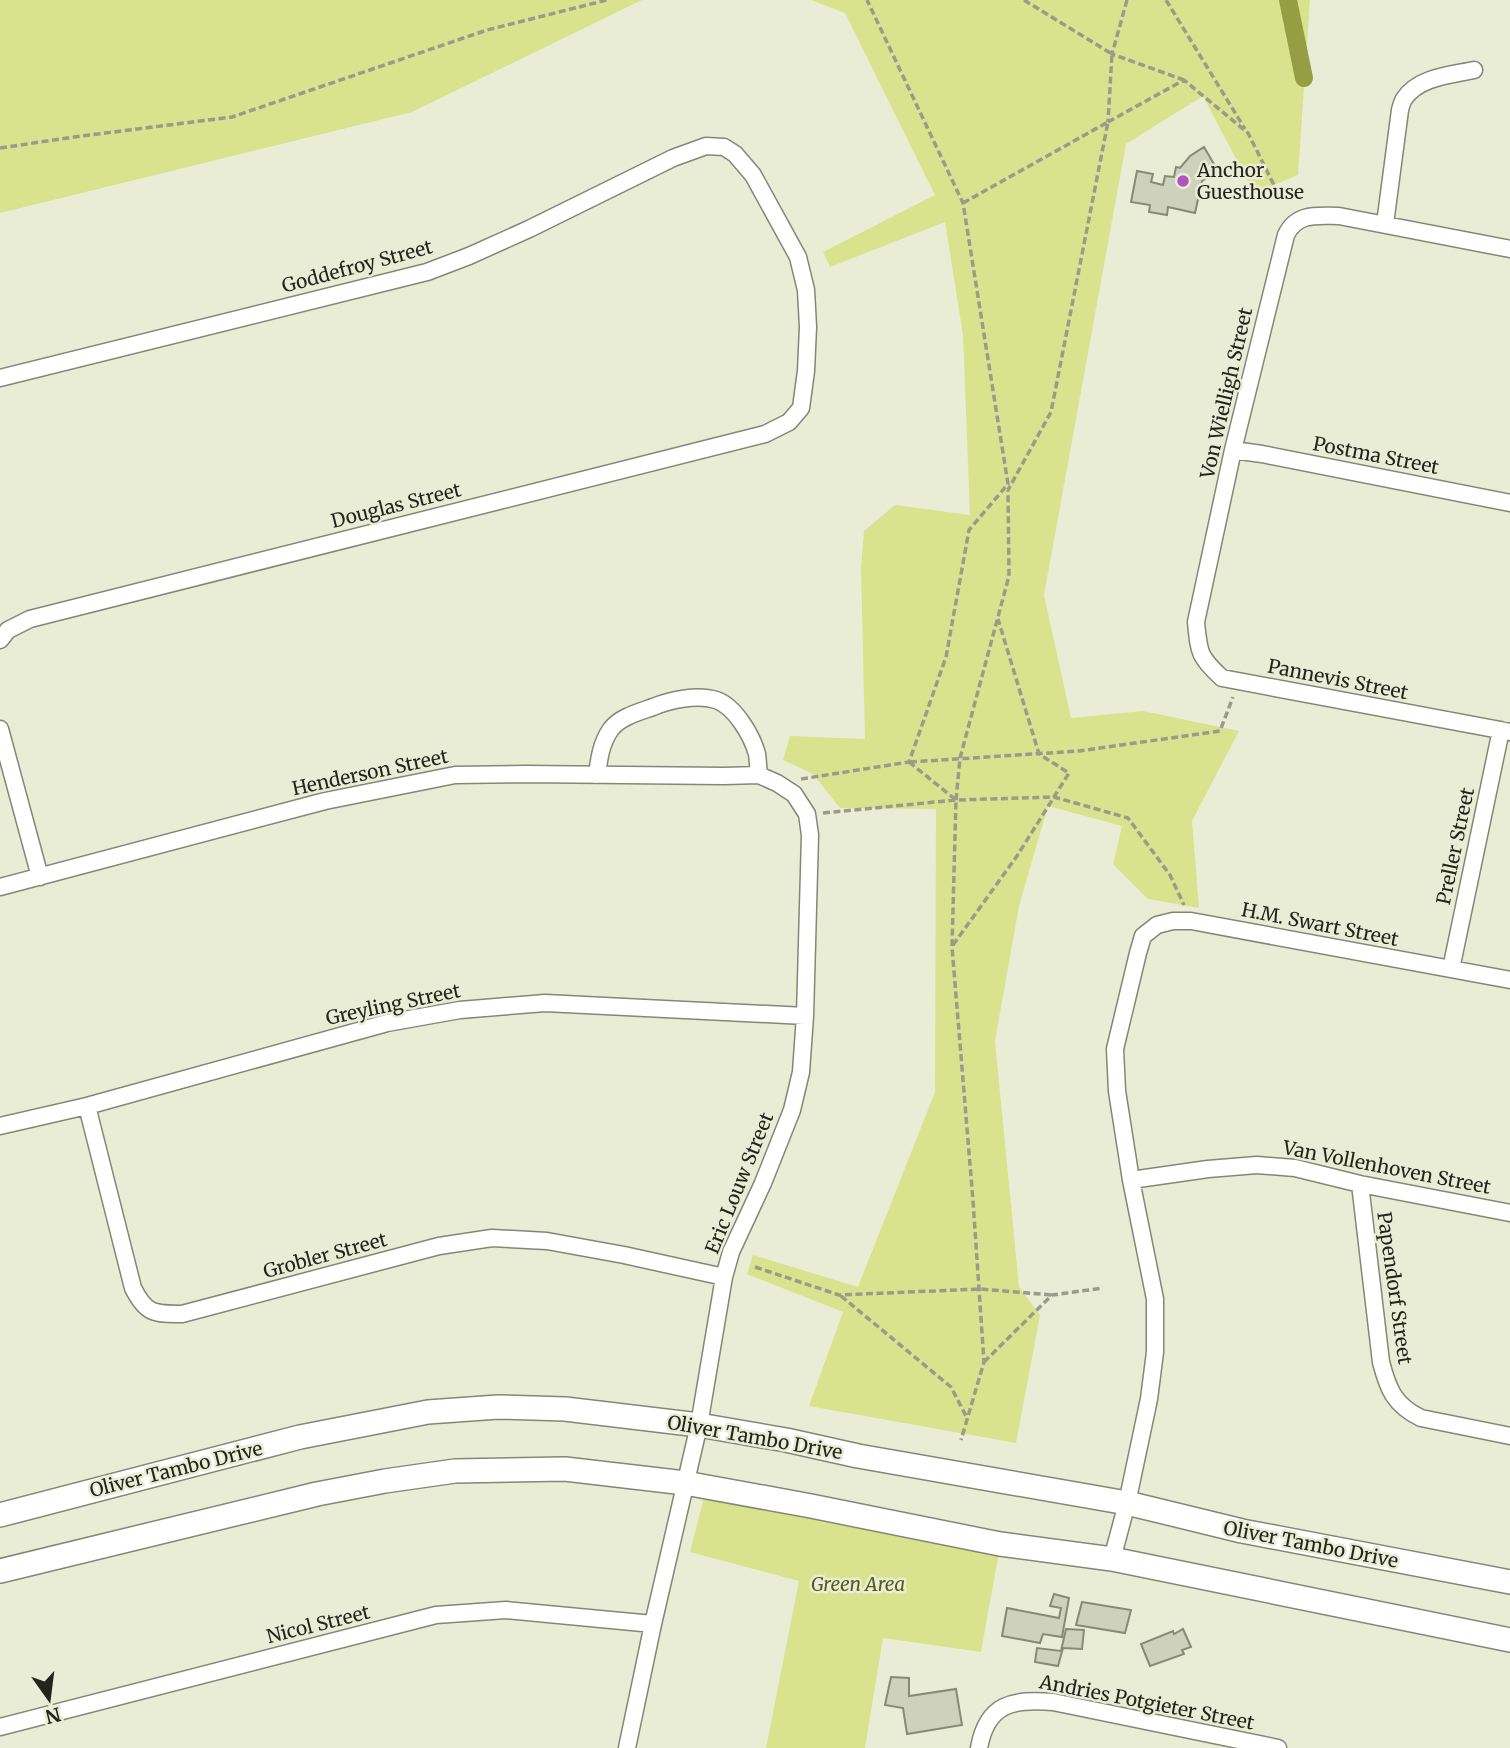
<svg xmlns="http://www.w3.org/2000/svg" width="1510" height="1748" font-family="Merriweather,serif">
<rect width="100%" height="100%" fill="#e9edd6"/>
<path fill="#d9e38d" d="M 0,0 L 642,0 L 412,112 L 0,213 Z
M 811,0 L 1310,0 L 1298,175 L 1254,193 L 1203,96 L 1126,144 L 1044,595 L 1071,718 L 1143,711 L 1239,731 L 1192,821 L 1199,908 L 1148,899 L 1113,864 L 1122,826 L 1048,806 L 1019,906 L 995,1041 L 1019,1287 L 1040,1315 L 1016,1443 L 809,1406 L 843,1312 L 747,1274 L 753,1255 L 858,1287 L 935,1092 L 936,809 L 840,808 L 813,774 L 783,760 L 790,736 L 865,739 L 861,568 L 864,531 L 895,505 L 970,515 L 963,335 L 945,222 L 830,267 L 823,252 L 935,195 L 845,13 Z
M 705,1494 L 999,1552 L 981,1652 L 883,1638 L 865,1748 L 766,1748 L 799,1581 L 690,1552 Z"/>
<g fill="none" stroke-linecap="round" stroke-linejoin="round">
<path stroke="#959e42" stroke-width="18" d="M 1288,0 L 1304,78"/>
</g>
<path fill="#ced1bb" stroke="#878a75" stroke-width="2" d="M 1204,147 L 1218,171 L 1202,181 L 1195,213 L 1168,207 L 1167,215 L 1149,212 L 1150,205 L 1131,202 L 1137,171 L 1153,174 L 1151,182 L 1163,185 L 1165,176 L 1174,177 L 1176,167 L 1180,168 L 1190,156 Z
M 1054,1594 L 1069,1598 L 1062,1637 L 1043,1634 L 1040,1643 L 1002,1636 L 1007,1608 L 1059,1618 L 1061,1608 L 1050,1606 Z
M 1082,1602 L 1131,1610 L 1125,1633 L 1076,1625 Z
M 1066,1629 L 1084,1630 L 1082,1649 L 1063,1648 L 1058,1666 L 1035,1662 L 1037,1648 L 1061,1651 Z
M 1183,1629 L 1191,1647 L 1182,1650 L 1184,1654 L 1150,1666 L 1141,1644 L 1173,1631 L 1174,1634 Z
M 891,1677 L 909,1678 L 909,1696 L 956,1689 L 962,1725 L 907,1734 L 903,1708 L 885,1705 Z"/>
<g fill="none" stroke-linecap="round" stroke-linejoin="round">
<defs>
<path id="street" d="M 1385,224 L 1400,110 C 1401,106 1402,102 1404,99 C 1418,77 1451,75 1474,70
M 1510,249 L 1339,216 C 1318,216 1297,212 1286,235 L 1233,450 L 1196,622 C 1199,653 1199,657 1222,678 L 1510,732
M 0,378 L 427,272 L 469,256 L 529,229 L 673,158 L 706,146 L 724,147 L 735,154 L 753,175 L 798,257 L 806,290 L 808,327 L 806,371 L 801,408 L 789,422 L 765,434 L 30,619 L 8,630 L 0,640
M 1233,450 L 1262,454 L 1510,503
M 0,729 L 40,877
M 597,775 C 599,759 601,743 611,729 C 620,717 639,712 653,707 C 670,700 697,694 716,700 C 735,706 752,736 757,754 C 758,760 758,768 759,775
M 0,887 L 325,801 L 455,775 L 525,774 L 724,776 L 759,775 L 777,783 L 794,794 L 807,814 L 810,835 L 805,1016 L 801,1072 L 792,1110 L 763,1183 L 731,1252 L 724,1277 L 699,1425 L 653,1624 L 627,1748
M 1451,969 L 1501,730
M 87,1106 L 133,1288 C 146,1314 154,1314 182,1314 L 439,1246 L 492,1238 L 547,1241 L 624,1255 L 724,1277
M 0,1126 L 87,1106 L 387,1023 L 460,1010 L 545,1003 L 805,1016
M 1131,1180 L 1208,1169 L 1257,1165 L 1295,1168 L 1360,1184 L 1510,1213
M 1360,1184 L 1381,1362 C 1388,1389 1394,1405 1421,1418 L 1510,1436
M 1112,1559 L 1127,1503 L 1149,1399 L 1155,1352 L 1155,1299 L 1131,1180 L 1117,1091 L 1115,1049 L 1138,953 L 1143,936 L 1157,925 L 1173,921 L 1191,921 L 1510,980
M 0,1727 L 436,1615 L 506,1610 L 653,1624
M 979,1748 C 987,1703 1013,1699 1053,1702 L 1278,1748"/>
<path id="secondary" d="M 0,1515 L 300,1437 L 428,1412 L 498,1407 L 565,1409 L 699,1425 L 786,1440 L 858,1456 L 1127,1503 L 1242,1531 L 1510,1582
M 0,1571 L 317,1494 L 385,1481 L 455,1471 L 565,1469 L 685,1483 L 811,1506 L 1000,1544 L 1112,1559 L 1510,1640"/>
</defs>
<use href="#street" stroke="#848773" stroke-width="19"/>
<use href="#secondary" stroke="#848773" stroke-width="26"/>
<path stroke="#999c8a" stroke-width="3.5" stroke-dasharray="7 3.5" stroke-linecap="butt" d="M 1024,0 L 1112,54 L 1108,122
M 1127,0 L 1112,54 L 1184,80
M 1166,0 L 1245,129
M 1108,122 L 1184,80 L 1248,133 L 1275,187
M 0,148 L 74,137 L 232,117 L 487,30 L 607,0
M 963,203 L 1108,122 L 1051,412 L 1008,490
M 909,762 L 956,800 L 952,947 L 973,1201 L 984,1362 L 961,1440
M 910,762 L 1079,751 L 1220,731 L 1233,697
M 801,779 L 909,762 L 946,657 L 969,530 L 1008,484 L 963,203 L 867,0
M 956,800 L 960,758 L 1009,576 L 1008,490
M 823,813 L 956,800 L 1054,797 L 1069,773 L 1039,754 L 998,619
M 953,945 L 1017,856 L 1054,797 L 1128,818 L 1170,875 L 1184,905
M 755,1267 L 839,1295 L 980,1289 L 1052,1295
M 841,1296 L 951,1387 L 967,1418
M 984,1362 L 1052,1295 L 1103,1288"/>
<use href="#street" stroke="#fff" stroke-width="16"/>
<use href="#secondary" stroke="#fff" stroke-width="23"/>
</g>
<circle fill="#b252bb" stroke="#e9edd6" stroke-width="2.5" cx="1183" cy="181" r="7"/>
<g text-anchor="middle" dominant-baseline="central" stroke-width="5" stroke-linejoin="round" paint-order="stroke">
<g font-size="19" fill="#23251c" stroke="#e9edd6" text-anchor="start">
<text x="1197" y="170">Anchor<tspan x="1197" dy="22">Guesthouse</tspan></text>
</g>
<g font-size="19" fill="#23251c" stroke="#e9edd6">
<text transform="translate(357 266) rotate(-15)">Goddefroy Street</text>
<text transform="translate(1226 393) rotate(-77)">Von Wielligh Street</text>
<text transform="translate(1376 455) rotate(11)">Postma Street</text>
<text transform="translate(396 505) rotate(-14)">Douglas Street</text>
<text transform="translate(1338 679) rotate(11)">Pannevis Street</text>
<text transform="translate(370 772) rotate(-12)">Henderson Street</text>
<text transform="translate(1455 846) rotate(-78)">Preller Street</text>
<text transform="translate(1320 924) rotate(11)">H.M. Swart Street</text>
<text transform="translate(393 1004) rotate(-12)">Greyling Street</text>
<text transform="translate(1387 1167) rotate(11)">Van Vollenhoven Street</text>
<text transform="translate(739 1183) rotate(-68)">Eric Louw Street</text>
<text transform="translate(325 1255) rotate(-15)">Grobler Street</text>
<text transform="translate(1395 1288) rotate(82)">Papendorf Street</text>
<text transform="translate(755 1437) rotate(10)">Oliver Tambo Drive</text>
<text transform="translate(176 1469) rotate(-14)">Oliver Tambo Drive</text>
<text transform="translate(1311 1544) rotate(11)">Oliver Tambo Drive</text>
<text transform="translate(318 1624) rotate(-14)">Nicol Street</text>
<text transform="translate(1147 1702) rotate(11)">Andries Potgieter Street</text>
</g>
<g font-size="19" font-style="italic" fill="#565c19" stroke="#e9edd6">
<text x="858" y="1584">Green Area</text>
</g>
</g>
<g transform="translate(49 1699) rotate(166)" stroke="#e9edd6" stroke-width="5" paint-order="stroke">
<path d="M0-5L12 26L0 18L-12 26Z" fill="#23251c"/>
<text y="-10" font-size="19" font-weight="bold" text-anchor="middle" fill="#23251c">N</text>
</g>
</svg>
